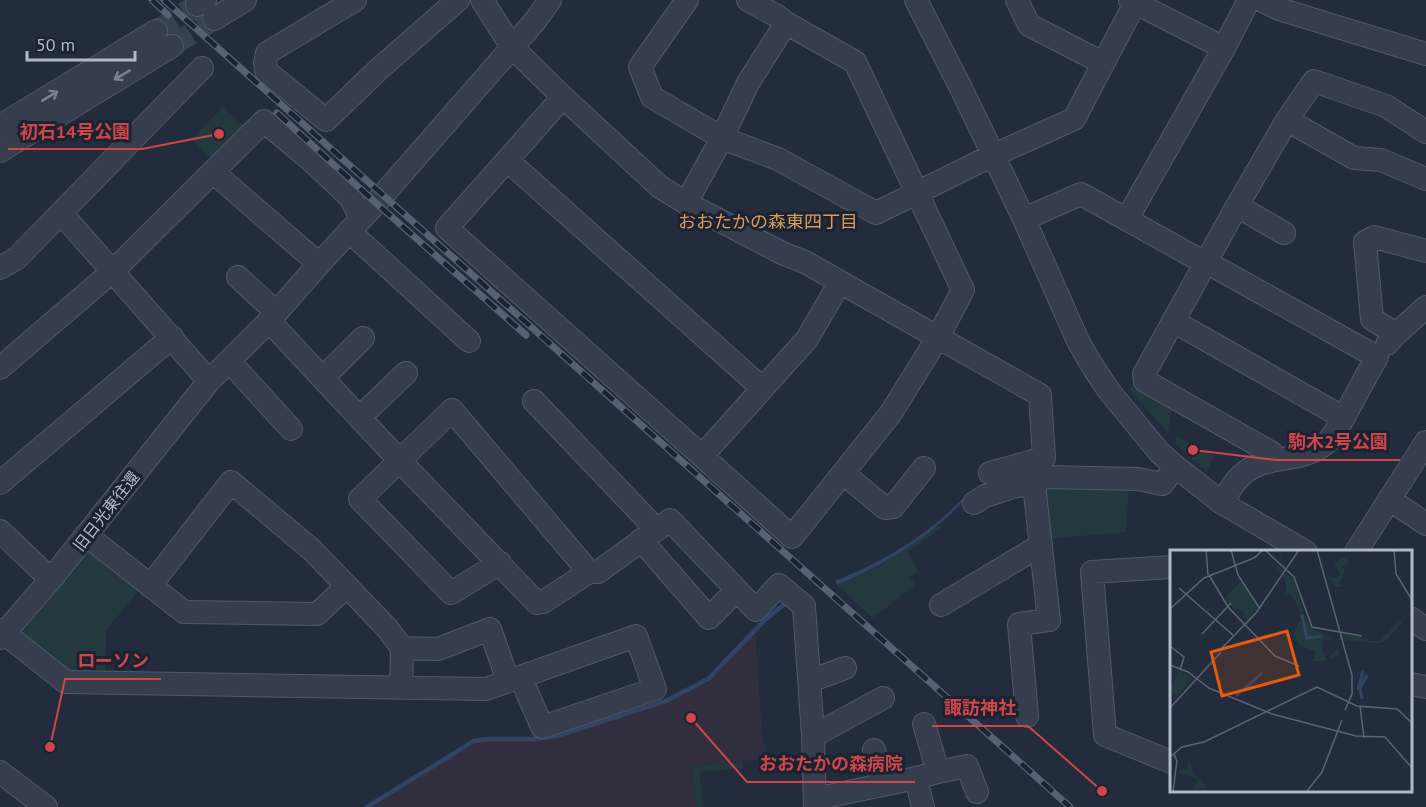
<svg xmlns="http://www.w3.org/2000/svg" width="1426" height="807" font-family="'PT Sans','Noto Sans JP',sans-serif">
<rect width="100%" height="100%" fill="#222c3d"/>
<path fill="#312e3e" d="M 755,631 L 762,731 L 767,759 L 692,766 L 696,807 L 371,807 L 474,743 L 490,741 L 538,741 L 561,737 L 665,704 L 707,682 Z"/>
<path fill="#24393e" d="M 223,107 L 247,129 L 214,162 L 192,139 Z
M 1135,380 L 1172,405 L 1168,433 L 1130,390 Z
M 1176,436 L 1214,456 L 1207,471 L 1176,445 Z
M 1129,483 L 1126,532 L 1047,539 L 1042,489 L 1049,485 Z
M 939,525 L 941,528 L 908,552 L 918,572 L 910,577 L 915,585 L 873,618 L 837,585 L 871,570 L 890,559 Z
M 93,549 L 141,587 L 106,631 L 105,676 L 74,675 L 22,639 L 22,627 L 83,551 Z
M 743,762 L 743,768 L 700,772 L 702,807 L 696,807 L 692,766 Z"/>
<path fill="#324464" d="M 973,491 C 934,535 890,562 837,585 L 835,581 C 872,566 904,549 935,524 C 949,514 958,500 973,491 Z"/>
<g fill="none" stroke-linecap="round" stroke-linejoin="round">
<path stroke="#324464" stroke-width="4.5" d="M 367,807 L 474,741 L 490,739 L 538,739 L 560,735 L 666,701 L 708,679 L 765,620 L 787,602"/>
<path stroke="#374152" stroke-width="22" stroke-dasharray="22 11" stroke-linecap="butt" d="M 156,31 L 197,5
M 172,46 L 214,19"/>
<defs>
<path id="minor" d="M 355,0 L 267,53 L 265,62 L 266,71 L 326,120 L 379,69 L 458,0
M 482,0 L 512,47 L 563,97 L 660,187 L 686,203 L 782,253 L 805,262 L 840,282 L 807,339 L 702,456 L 447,228 L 563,97
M 687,0 L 640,67 L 652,97 L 722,138 L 748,83 L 786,23
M 916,0 L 961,88 L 1024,219 L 1078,341 L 1093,367 L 1109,391 L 1159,452 L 1176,467 L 1222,503 L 1306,552
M 1017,0 L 1029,25 L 1103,63
M 1130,0 L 1224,48
M 1261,0 L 1279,9 L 1426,54
M 197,5 L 205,0
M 214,19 L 245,0
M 1287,120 L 1354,158 L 1381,160 L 1426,179
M 0,126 L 156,31
M 0,151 L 172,46
M 507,160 L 762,388
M 213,172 L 319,264
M 686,203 L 722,138 L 778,159 L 876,213 L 979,162 L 994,157 L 1005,150 L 1074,119 L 1135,3
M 1237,206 L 1284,233
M 61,213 L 209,381
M 1024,219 L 1081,194 L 1205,263 L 1215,267 L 1377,357 C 1367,375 1357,392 1348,410 C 1341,421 1335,436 1325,444 C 1298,466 1261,451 1237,480 C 1231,486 1227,496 1222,503
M 1127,219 L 1224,48 L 1249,0
M 349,231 L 469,341
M 0,268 L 17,258 L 202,68
M 238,277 L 276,312
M 840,282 L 1040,395 L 1044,458 L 990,473
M 269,321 L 400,461 L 537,603 L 543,602 L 589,572 L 598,572 L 670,520 L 756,610 L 779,585 L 804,606 L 813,736 L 815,807
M 1173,321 L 1344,418
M 1396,334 L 1372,319 L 1365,242 L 1374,237 L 1426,251
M 1387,344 L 1396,334 L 1426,307
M 229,361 L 291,429
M 0,368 L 113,271 L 264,121 L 313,162 L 350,197 L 361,218
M 323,378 L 363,338
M 534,401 L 656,529
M 360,417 L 406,373
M 702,456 L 792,537 L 891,413 L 938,337 L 963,290 L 855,62 L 786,23 L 777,16 L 748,0
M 1274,459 L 1272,453 L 1145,381 L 1144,374 L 1237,206 L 1287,120 L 1314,81 L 1386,106 L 1426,132
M 843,473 L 885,508 L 893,507 L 924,468
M 0,483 L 172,337
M 1389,499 L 1426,524
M 974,503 L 985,496 L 1016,486 L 1034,484 L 1045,477 L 1138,479 L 1162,484 L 1176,467
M 0,531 L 42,571 L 52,578
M 86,535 L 184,612 L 317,614 L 346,587
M 641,540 L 709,618 L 737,590
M 1356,552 L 1426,442
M 500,563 L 451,593 L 360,499 L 452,410 L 589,572
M 1171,567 L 1092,572 L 1105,735 L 1171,762
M 150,586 L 231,482 L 312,550 L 387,628 L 402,648 L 401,688
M 941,605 L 1041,545
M 1410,618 L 1426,629
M 0,630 L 66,682 L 486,689 L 636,636 L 655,689 L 542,727 L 521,678
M 0,638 L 52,578 L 209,381 L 269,321 L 319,264 L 376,203 L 535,21 L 550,0
M 402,648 L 438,649 L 490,629 L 508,681
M 810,681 L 845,668
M 1410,684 L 1426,687
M 1027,716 L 1019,624 L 1049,620 L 1034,484
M 813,736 L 883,698
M 874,750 L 882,785
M 0,772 L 46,807
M 938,772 L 967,766 L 977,792
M 916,778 L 923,807
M 815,799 L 916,778 L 938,772 L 924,724"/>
</defs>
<use href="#minor" stroke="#515968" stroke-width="24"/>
<use href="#minor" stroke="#363e4d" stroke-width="22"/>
<defs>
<path id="rail" d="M 152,0 L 168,15
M 164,0 L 1070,807
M 277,113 L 376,203 L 526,335"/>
</defs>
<use href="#rail" stroke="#576175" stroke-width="7"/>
<use href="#rail" stroke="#1b2332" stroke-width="4.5" stroke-dasharray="14" stroke-linecap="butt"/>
</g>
<defs><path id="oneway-shaft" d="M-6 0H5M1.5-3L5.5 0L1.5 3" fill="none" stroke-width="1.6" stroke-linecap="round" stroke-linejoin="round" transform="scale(1.5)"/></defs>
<g stroke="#7a8291">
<use href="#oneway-shaft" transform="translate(122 75) rotate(149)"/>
<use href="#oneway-shaft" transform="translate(50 96) rotate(-31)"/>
</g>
<g text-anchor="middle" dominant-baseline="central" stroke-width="6" stroke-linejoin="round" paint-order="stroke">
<g font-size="16" fill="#b1b9c9" stroke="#1b2332">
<text transform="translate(106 511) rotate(-52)">旧日光東往還</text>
</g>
<g font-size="18" fill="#da9b5b" stroke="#1b2332">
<text x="768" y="221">おおたかの森東四丁目</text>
</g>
</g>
<g transform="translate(1170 550)">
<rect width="242" height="242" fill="#222c3d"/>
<path d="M 112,0 L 114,0 L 108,16 L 124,30 L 135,69 L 132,70 L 125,49 L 119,44 L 115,46 L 104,39 L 115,45 L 117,42 L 113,23 L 106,21 ZM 176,7 L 179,13 L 171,18 L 175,20 L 169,34 L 176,36 L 166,37 L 160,28 L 171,26 L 164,12 ZM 71,31 L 88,58 L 77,71 L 74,62 L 58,55 L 55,49 ZM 241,61 L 217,90 L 210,93 L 166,90 L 155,86 L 169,93 L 154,88 L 152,102 L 158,101 L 161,105 L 168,98 L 169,105 L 161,109 L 159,102 L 153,102 L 157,109 L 154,111 L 143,111 L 145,101 L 130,96 L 125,85 L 108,84 L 124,84 L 129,72 L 135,70 L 143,79 L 167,90 L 172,84 L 197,89 L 198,83 L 198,91 L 209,91 ZM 8,120 L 22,129 L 7,146 L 1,141 L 0,133 L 3,135 ZM 19,211 L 25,225 L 38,238 L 23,239 L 28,229 L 9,223 L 12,218 L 7,217 L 17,219 Z" fill="#24393e"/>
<path fill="none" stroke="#324464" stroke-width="3" d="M 132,65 L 137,88 L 152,86M 188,140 L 193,121M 66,146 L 92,123M 192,149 L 190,138 L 197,125"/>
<path fill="none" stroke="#5b6475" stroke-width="1.5" d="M 36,0 L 38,25M 61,0 L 68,25 L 90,59M 95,0 L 124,27 L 142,77 L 192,86M 147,0 L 182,125 L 182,144 L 175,160M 224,0 L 226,24 L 242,50M 39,25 L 58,57 L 105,106 L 129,116M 9,38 L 64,86M 0,59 L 34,28 L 84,8 L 93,0M 32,84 L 61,53M 0,96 L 14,107 L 10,120M 51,99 L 86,63 L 129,0M 0,115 L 18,122 L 39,138 L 102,164 L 186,186 L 215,187 L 242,218M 190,156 L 194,188M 0,158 L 51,102M 0,207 L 12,197 L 34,192 L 147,137 L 187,156 L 227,159 L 242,173M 3,241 L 7,211 L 4,204M 137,241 L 152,222 L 172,170"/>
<path fill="#e8590c" fill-opacity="0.15" stroke="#e8590c" stroke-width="3" d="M 117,81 L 129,125 L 52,146 L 41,102 Z"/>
<rect width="242" height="242" fill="none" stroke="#b1b9c9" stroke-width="3"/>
</g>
<path fill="none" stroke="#cf4548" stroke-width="2" d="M219 134L142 149H8M1193 450L1276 460H1400M50 747L65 679H161M1102 791L1028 726H932M691 718L747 782H915"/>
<g fill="#cf4548" stroke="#1b2332" stroke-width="2">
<circle cx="219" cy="134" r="6"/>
<circle cx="1193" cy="450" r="6"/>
<circle cx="50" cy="747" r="6"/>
<circle cx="1102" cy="791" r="6"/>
<circle cx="691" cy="718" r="6"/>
</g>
<g font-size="18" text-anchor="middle" font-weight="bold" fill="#cf4548" stroke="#1b2332" stroke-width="6" stroke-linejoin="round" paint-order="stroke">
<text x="75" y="138">初石14号公園</text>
<text x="1338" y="448">駒木2号公園</text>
<text x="113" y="667">ローソン</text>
<text x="980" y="714">諏訪神社</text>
<text x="831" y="770">おおたかの森病院</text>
</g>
<path d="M27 51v9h108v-9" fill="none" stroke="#b1b9c9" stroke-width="3"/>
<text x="36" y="51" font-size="18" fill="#b1b9c9" stroke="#1b2332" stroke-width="4.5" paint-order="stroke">50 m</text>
</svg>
